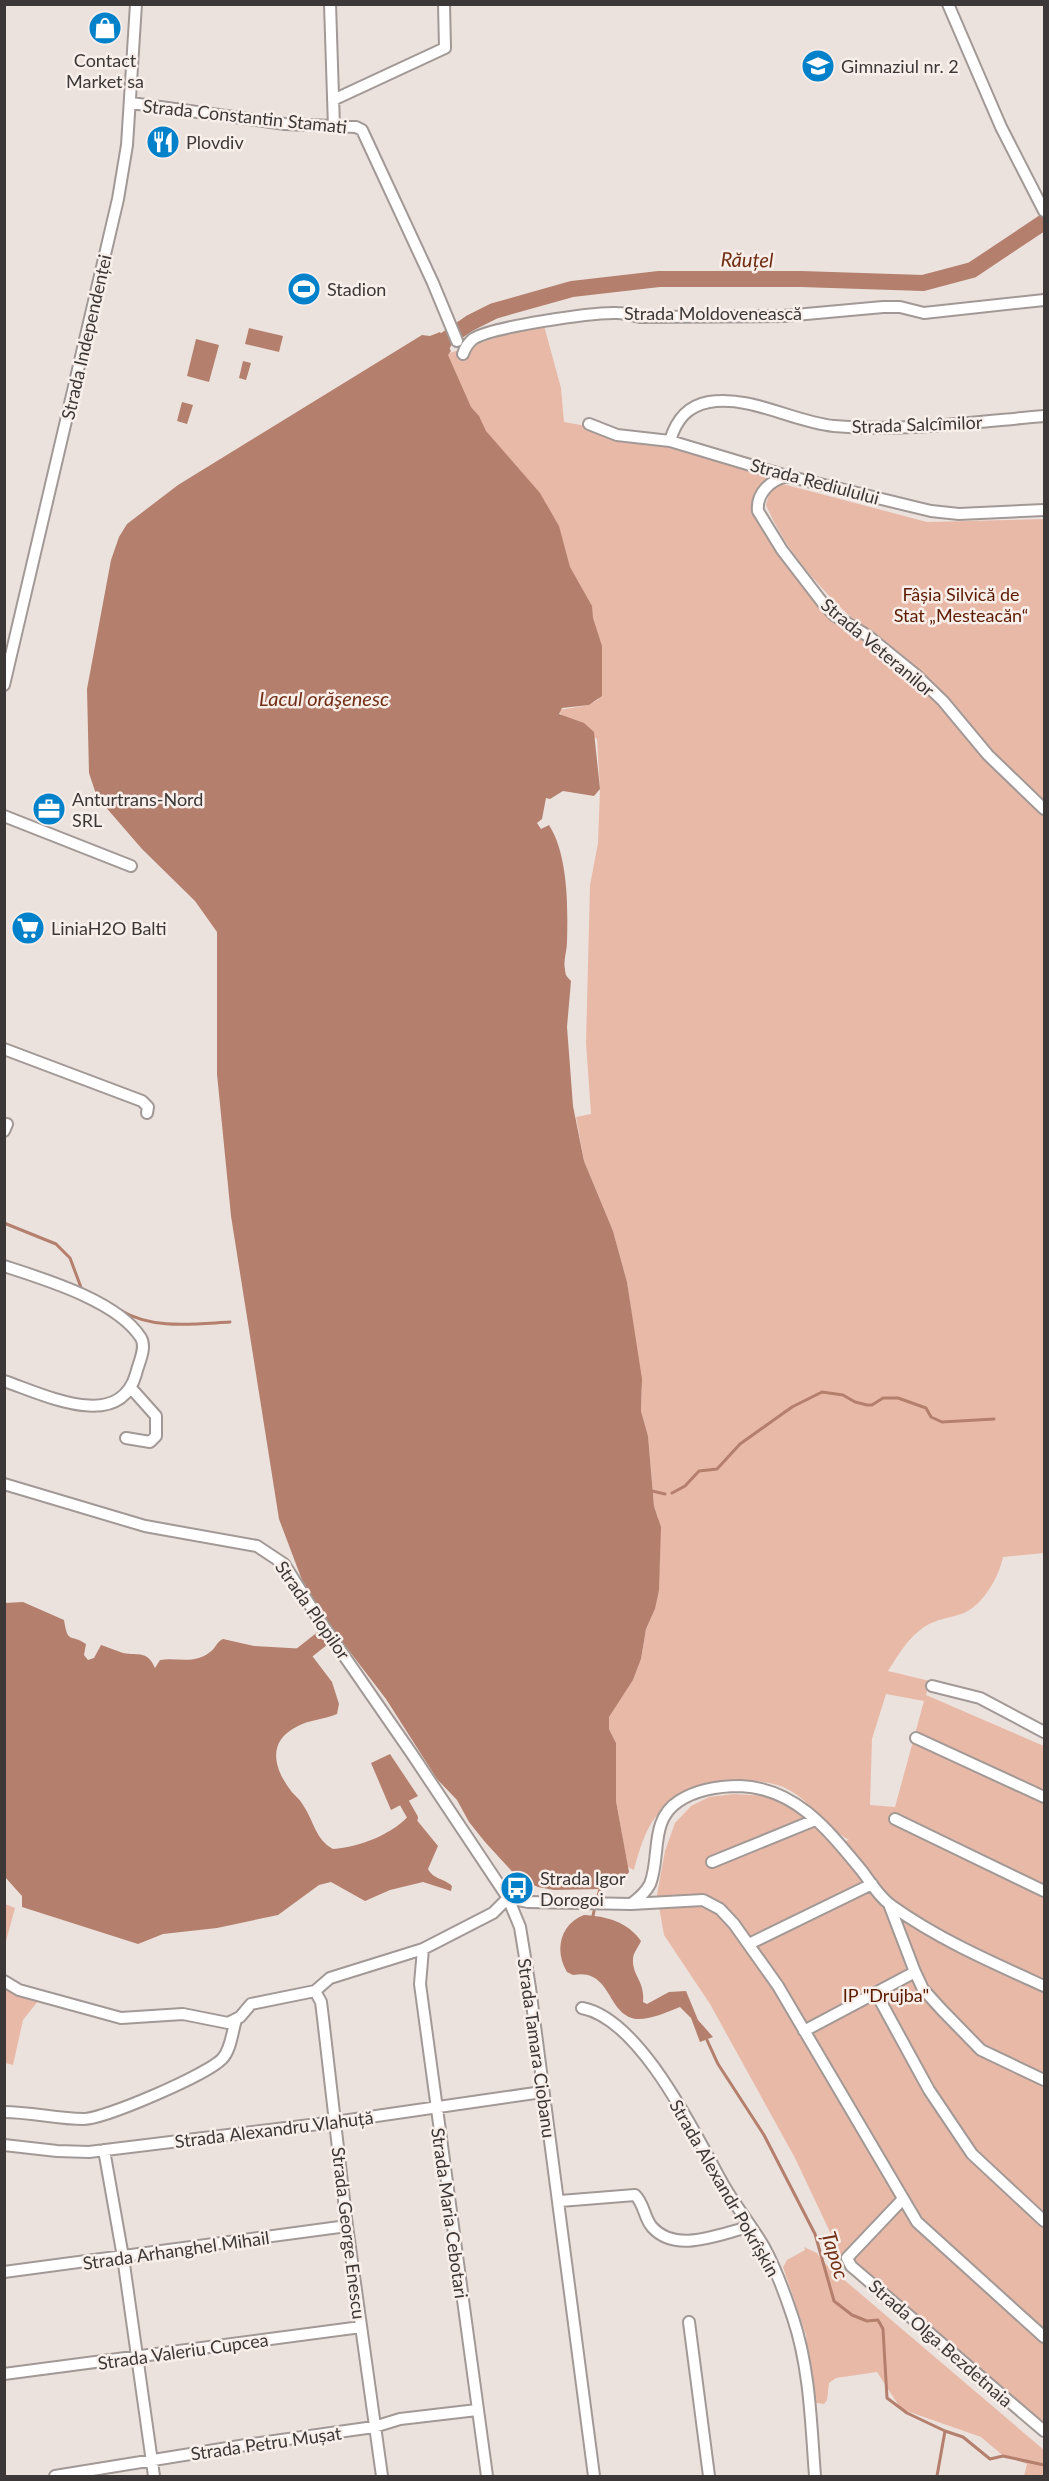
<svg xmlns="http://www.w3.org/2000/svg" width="1049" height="2481" font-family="Lato,sans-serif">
<rect width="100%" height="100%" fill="#ebe2de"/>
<path fill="#e9b9a8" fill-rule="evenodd" d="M 543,322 L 561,388 L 564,422 L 670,441 L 787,476 L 773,482 L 757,503 L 771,533 L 834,615 L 884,647 C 838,607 790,562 766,505 L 770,491 L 783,484 L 927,522 L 1044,519 L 1044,1553 L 1003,1557 C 999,1577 983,1605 964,1613 C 950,1618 936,1619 924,1627 C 908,1638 898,1655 888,1671 L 930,1681 L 926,1695 L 1044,1746 L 1044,2436 L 846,2266 L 795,2158 L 710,2004 L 664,1935 L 657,1895 L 665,1851 L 675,1823 L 691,1806 L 709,1797 L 733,1794 L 767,1796 L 786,1804 L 806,1818 L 814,1814 L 841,1842 L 849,1840 C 826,1827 812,1803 789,1790 C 754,1771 688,1783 660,1812 C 646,1826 639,1851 634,1870 L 628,1867 L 616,1801 L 616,1743 L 609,1729 L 608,1717 L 633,1680 L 641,1659 L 646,1629 L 655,1609 L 660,1561 L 658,1517 L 654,1506 L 648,1436 L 641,1411 L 642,1389 L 627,1282 L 613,1231 L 584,1161 L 576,1117 L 591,1114 L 586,1043 L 590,885 L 598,843 L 600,789 L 597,739 L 562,717 L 559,710 L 589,705 L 599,699 L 447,354 ZM 886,1694 L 924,1701 L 895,1807 L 870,1805 L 872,1739 Z
M 5,1904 L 15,1908 L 5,1945 L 4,1904 Z
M 4,1980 L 42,1996 L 23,2020 L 13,2065 L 5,2063 Z
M 804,2247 L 817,2253 L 822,2261 L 1044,2450 L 1044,2476 L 1024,2476 L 1027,2464 L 1001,2454 L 981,2437 L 901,2409 L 877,2372 L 836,2378 L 829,2383 L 827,2400 L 824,2404 L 812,2402 L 806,2335 L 783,2267 L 787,2260 L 805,2250 Z"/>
<path fill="#b47f6c" d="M 249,328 L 283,336 L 279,352 L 245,344 Z
M 440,332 L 451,351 L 448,355 L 471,407 L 479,416 L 486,431 L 540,493 L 559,526 L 570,567 L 592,606 L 593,618 L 602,646 L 602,696 L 589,705 L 562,708 L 559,714 L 584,723 L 594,732 L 600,789 L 594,796 L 563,791 L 550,799 L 546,798 L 542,819 L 537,823 L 541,829 L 549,825 C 568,855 568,906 567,942 C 567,951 563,961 565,969 C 565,975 567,977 571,981 L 567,1027 L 573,1106 L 584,1161 L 613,1231 L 627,1282 L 642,1379 L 641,1411 L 648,1436 L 654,1506 L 661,1527 L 659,1590 L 655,1609 L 646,1629 L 641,1659 L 633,1680 L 609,1717 L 609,1729 L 616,1743 L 616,1801 L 629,1872 L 621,1882 L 600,1889 L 554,1890 L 538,1887 L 518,1878 L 485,1842 L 469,1822 L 457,1800 L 437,1779 L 386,1699 L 327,1622 L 302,1580 L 279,1519 L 231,1216 L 217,1074 L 217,932 L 195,901 L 142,849 L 97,797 L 89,773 L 87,689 L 111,560 L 119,537 L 127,524 L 178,485 L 422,335 L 430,336 Z
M 196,339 L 219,345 L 209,382 L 187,376 Z
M 243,361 L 251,363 L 246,380 L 239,378 Z
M 182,402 L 193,405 L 187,424 L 177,421 Z
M 23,1602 L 64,1620 C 68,1645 70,1633 86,1644 L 84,1655 L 88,1660 L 94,1658 L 101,1645 L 104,1646 C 110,1648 117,1651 123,1653 C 140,1656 147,1650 155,1668 L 160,1660 C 177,1657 194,1665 210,1652 C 216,1648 216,1642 223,1639 L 254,1646 L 307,1649 L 332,1682 L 339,1704 L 337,1714 C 325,1719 309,1720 298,1726 C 267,1741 273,1767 291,1791 C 295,1796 300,1799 303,1805 C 314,1821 315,1839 333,1849 C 360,1847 394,1834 411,1813 C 420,1824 429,1835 438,1846 L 428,1869 C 434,1880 444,1878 452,1886 L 451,1891 L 423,1882 L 390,1890 L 365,1901 L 331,1882 L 319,1885 L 278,1915 L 217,1928 L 163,1934 L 138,1944 L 22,1907 L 22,1896 L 5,1877 L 4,1603 Z
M 390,1754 L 418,1796 L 391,1810 L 371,1763 Z
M 584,1915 C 606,1916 628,1922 641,1941 C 639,1946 633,1953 633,1959 C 632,1976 645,1981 643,2002 L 647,2004 L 669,1992 L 686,1991 L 698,2020 L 713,2037 L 700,2042 L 691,2018 L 680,2007 C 667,2012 652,2019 639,2019 C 606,2018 613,1967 573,1975 L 567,1972 C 554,1951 560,1924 584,1915 Z"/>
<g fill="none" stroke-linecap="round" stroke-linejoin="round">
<path stroke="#b47f6c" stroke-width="3" d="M 4,1223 L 56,1244 L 70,1258 L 82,1290
M 120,1310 C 153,1330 193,1324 230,1322
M 652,1491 L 665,1494
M 672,1493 L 685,1486 L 699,1471 L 717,1469 L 740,1444 L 792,1407 L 822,1392 L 843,1395 L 855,1402 L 867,1405 L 872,1405 L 883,1398 L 898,1398 L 926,1408 L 931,1417 L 942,1422 L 994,1419
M 598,1896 L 600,1889
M 593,1916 L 594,1911
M 707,2040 L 718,2064 L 764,2135 L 815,2234 L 834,2301 L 852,2315 L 867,2321 L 878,2320 L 883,2329 L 887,2398 L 907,2413 L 945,2431 L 937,2476
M 945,2431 L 963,2437 L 990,2459 L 1003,2456 L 1044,2465"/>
<path stroke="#b47f6c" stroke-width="10" d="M 405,1804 L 413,1818"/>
<path stroke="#b47f6c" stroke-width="16" d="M 435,360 L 445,340 L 470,323 L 494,311 L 572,289 L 659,279 L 801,279 L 923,283 L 972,270 L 1044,222
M 290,1664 L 333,1630 L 337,1622"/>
<defs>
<path id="minor" d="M 330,4 L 334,127
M 948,4 L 1001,127 L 1044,211
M 333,100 L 445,48 L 444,4
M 131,103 L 285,124 L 356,127 L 362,130 L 433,283 L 457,341
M 463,354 C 465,348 468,343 473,339 C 491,327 593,312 617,313 C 624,313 632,315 640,317 L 784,316 L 883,307 L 900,307 L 924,313 L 1044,300
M 589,424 L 617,435 L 670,441 L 787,476 L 931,511 L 959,514 L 1044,510
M 670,441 C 676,420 687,406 709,402 C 751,395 793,422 834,426 C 904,432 975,422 1044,416
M 787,476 C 771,480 756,493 758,511 L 782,550 L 822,602 L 834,615 L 868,636 L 916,675 L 943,701 L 988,755 L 1044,809
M 4,685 L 118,199 L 127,145 L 136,4
M 4,816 L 131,866
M 4,1049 L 142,1101 L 148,1107 L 147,1113
M 4,1131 L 7,1124
M 4,1266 C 44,1279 118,1301 141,1338 C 147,1348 138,1364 136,1374 C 119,1433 43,1394 4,1381
M 126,1438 L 150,1442 L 156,1436 L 156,1416 L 131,1388
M 4,1484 L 145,1526 L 257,1546 L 284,1564 L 320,1621 L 412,1754 L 508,1898 L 520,1927 L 530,1988 L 594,2476
M 932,1686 L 980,1698 L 1044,1732
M 916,1738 L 1044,1797
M 895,1819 L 1044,1891
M 712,1862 L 815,1820
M 508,1898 L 528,1902 L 631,1904 L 703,1900 L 720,1909 L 734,1924 L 778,1986 L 917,2222 L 1044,2337
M 631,1904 C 638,1899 646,1892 650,1884 C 661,1857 649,1820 679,1801 C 696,1790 720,1786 740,1786 C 796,1788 829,1831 862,1871 C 871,1883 880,1898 892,1906 C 940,1940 991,1962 1044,1986
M 889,1904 L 915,1972 L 923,1989 L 941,2009 L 981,2050 L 1044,2080
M 749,1944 L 872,1884
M 423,1949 L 420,1984 L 487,2476
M 4,1981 L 19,1990 L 121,2018 L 183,2014 L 228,2023 L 240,2017 L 251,2004 L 315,1991 L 330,1978 L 423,1949 L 493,1913 L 508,1898
M 315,1991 L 321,2002 L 323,2018 L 347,2226 L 382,2476
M 876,1993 L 929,2090 L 972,2154 L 1044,2221
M 582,2008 C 641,2019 696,2136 724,2186 C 736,2207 752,2226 764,2247 C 776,2269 785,2294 793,2318 C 810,2369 811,2424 815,2476
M 804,2031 L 915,1972
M 4,2112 C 31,2112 57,2119 83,2119 C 105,2119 206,2075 222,2059 C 231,2050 232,2032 236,2020
M 4,2145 L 57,2151 L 89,2152 L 335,2122 L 542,2092
M 104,2150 L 123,2257 L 154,2476
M 902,2200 L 847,2258 L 851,2266 L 1044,2431
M 560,2201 L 635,2195 C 644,2203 644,2218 652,2227 C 676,2254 719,2234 749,2227
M 4,2272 L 347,2226
M 689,2322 L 709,2476
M 4,2374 L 361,2327
M 55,2476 L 252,2444 L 374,2427 L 400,2419 L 477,2410"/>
</defs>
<use href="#minor" stroke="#a29996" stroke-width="14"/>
<use href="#minor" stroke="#fff" stroke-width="10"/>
</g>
<defs>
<symbol id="shop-disc" viewBox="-11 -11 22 22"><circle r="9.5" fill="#0081c9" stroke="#f8efeb"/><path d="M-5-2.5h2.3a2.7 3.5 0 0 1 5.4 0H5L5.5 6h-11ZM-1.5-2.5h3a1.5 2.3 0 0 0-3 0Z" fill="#fff"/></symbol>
<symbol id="school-disc" viewBox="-11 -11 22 22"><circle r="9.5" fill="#0081c9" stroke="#f8efeb"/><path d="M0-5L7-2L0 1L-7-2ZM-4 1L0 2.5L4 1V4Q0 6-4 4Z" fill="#fff"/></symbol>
<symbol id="restaurant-disc" viewBox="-11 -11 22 22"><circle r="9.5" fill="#0081c9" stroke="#f8efeb"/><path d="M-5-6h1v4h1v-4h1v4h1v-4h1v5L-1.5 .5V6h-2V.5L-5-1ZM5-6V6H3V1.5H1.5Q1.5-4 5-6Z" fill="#fff"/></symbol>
<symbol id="stadium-disc" viewBox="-11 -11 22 22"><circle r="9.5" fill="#0081c9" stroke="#f8efeb"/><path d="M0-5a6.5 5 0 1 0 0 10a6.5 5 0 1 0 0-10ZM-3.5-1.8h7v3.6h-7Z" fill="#fff"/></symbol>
<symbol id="office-disc" viewBox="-11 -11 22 22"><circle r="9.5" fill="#0081c9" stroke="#f8efeb"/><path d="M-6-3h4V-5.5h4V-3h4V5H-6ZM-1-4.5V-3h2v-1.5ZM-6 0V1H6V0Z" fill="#fff"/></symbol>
<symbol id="supermarket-disc" viewBox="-11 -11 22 22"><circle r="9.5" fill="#0081c9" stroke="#f8efeb"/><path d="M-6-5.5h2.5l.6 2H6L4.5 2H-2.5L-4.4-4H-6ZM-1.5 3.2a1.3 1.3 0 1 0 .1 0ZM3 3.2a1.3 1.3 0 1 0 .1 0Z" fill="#fff"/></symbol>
<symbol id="bus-disc" viewBox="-11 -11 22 22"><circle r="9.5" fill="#0081c9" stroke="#f8efeb"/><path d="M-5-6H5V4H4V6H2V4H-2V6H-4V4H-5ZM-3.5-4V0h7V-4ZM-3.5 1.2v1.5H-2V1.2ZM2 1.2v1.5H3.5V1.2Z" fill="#fff"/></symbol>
</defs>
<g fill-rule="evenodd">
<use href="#shop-disc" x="86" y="9" width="38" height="38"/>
<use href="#school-disc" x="799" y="47" width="38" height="38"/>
<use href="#restaurant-disc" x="144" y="123" width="38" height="38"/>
<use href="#stadium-disc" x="285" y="270" width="38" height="38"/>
<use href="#office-disc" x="30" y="790" width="38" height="38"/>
<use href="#supermarket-disc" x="9" y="909" width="38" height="38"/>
<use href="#bus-disc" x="498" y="1869" width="38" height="38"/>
</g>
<g text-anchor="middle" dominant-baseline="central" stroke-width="5" stroke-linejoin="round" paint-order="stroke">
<g font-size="18" fill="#3c3837" stroke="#f8efeb" text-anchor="start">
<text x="105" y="60" text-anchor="middle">Contact<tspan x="105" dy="21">Market sa</tspan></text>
<text x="841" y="66">Gimnaziul nr. 2</text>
<text x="186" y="142">Plovdiv</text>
<text x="327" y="289">Stadion</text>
<text x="72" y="799">Anturtrans-Nord<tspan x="72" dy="21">SRL</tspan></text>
<text x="51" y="928">LiniaH2O Balti</text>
<text x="540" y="1878">Strada Igor<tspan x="540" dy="21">Dorogoi</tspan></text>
</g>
<g font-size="18" fill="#3c3837" stroke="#f8efeb">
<text transform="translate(245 116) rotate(6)">Strada Constantin Stamati</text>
<text x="713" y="313">Strada Moldovenească</text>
<text transform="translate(86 337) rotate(-77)">Strada Independenței</text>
<text transform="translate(917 424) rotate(-2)">Strada Salcîmilor</text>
<text transform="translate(815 481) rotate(15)">Strada Rediulului</text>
<text transform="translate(878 647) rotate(40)">Strada Veteranilor</text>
<text transform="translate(313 1610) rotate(55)">Strada Plopilor</text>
<text transform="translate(537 2048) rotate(82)">Strada Tamara Ciobanu</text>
<text transform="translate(274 2129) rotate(-7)">Strada Аlexandru Vlahuță</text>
<text transform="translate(725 2188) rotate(60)">Strada Alexandr Pokrîșkin</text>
<text transform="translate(450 2213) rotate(82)">Strada Maria Cebotari</text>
<text transform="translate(349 2233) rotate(83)">Strada George Enescu</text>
<text transform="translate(176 2250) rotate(-8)">Strada Arhanghel Mihail</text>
<text transform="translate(941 2343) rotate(41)">Strada Olga Bezdetnaia</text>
<text transform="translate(183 2351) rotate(-8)">Strada Valeriu Cupcea</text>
<text transform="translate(266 2443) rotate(-8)">Strada Petru Mușat</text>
</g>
<g font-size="18" fill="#5c1b00" stroke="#f8efeb">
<text x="961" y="594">Fâșia Silvică de<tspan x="961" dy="21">Stat „Mesteacăn“</tspan></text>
<text x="886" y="1995">IP "Drujba"</text>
</g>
<g font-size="20" font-style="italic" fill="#712e14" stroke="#f8efeb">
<text transform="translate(747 259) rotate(1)">Răuțel</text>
<text x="324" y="698">Lacul orăşenesc</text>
<text transform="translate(836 2255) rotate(73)">Țapoc</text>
</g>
</g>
<rect width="1049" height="2481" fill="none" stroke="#3c3837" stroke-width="12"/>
</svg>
